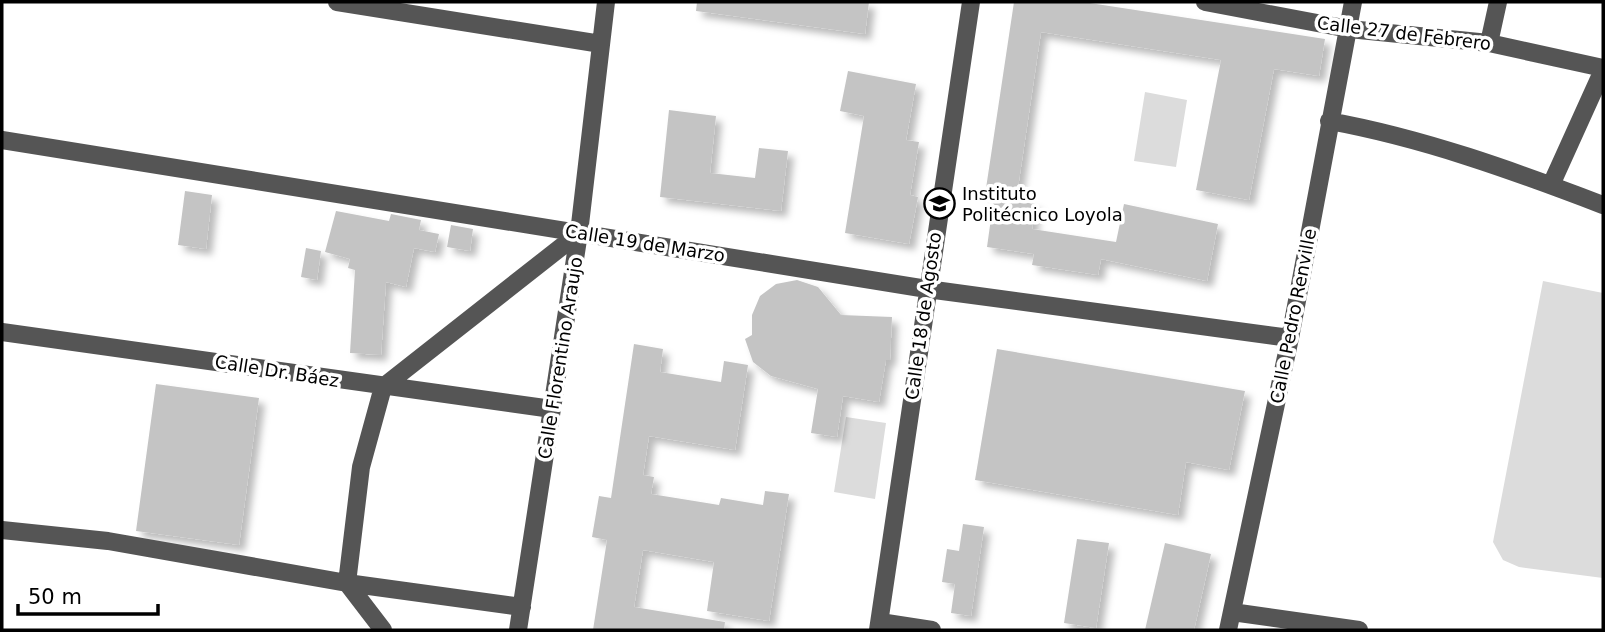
<svg xmlns="http://www.w3.org/2000/svg" width="1605" height="632" font-family="'DejaVu Sans',sans-serif">
<defs>
<filter id="shadow"><feDropShadow dx="6" dy="6" stdDeviation="3.5" flood-color="#0004"/></filter>
</defs>
<rect width="100%" height="100%" fill="#fff"/>
<path fill="#dcdcdc" d="M 1145,92 L 1187,100 L 1176,167 L 1134,161 Z
M 1543,281 L 1603,293 L 1603,578 L 1519,567 L 1503,560 L 1493,542 Z
M 846,417 L 886,423 L 875,499 L 834,492 Z"/>
<path fill="#c4c4c4" filter="url(#shadow)" d="M 697,2 L 869,2 L 865,34 L 696,11 Z
M 1014,2 L 1083,2 L 1325,39 L 1319,76 L 1274,69 L 1249,200 L 1196,190 L 1221,60 L 1041,32 L 1016,201 L 1036,204 L 1032,229 L 1116,242 L 1124,204 L 1218,224 L 1207,281 L 1101,259 L 1098,275 L 1032,265 L 1034,254 L 987,247 L 994,197 L 985,195 Z
M 848,71 L 916,84 L 906,140 L 919,142 L 910,195 L 918,197 L 909,244 L 845,233 L 864,116 L 840,111 Z
M 669,110 L 716,116 L 710,173 L 755,178 L 759,148 L 788,151 L 781,211 L 660,197 Z
M 185,191 L 212,195 L 206,249 L 178,245 Z
M 336,211 L 389,221 L 391,214 L 421,220 L 419,230 L 439,234 L 435,252 L 414,248 L 406,287 L 386,282 L 381,355 L 350,353 L 355,270 L 348,268 L 350,259 L 325,252 Z
M 451,225 L 473,229 L 470,251 L 447,247 Z
M 306,248 L 321,251 L 317,280 L 301,277 Z
M 797,280 L 818,287 L 841,315 L 892,317 L 890,360 L 886,360 L 879,402 L 843,396 L 837,437 L 811,433 L 818,389 L 771,376 L 753,362 L 745,339 L 752,335 L 752,315 L 760,296 L 776,284 Z
M 634,344 L 663,349 L 660,372 L 721,382 L 724,361 L 748,365 L 735,450 L 649,436 L 643,475 L 654,477 L 651,494 L 719,505 L 721,498 L 763,505 L 765,491 L 789,494 L 769,621 L 707,611 L 714,562 L 643,550 L 634,607 L 725,622 L 724,630 L 593,630 L 607,540 L 592,537 L 599,496 L 611,498 Z
M 997,349 L 1245,391 L 1229,470 L 1186,462 L 1178,515 L 975,480 Z
M 156,384 L 259,398 L 239,545 L 136,531 Z
M 963,524 L 984,527 L 971,616 L 951,613 L 955,584 L 942,582 L 947,549 L 959,551 Z
M 1077,539 L 1109,543 L 1096,628 L 1064,623 Z
M 1165,543 L 1211,554 L 1194,630 L 1145,630 Z"/>
<g fill="none" stroke-linecap="round" stroke-linejoin="round">
<path stroke="#555" stroke-width="18" d="M 337,2 L 601,44
M 1205,2 L 1349,29 L 1489,43 L 1603,68
M 1489,43 L 1498,2
M 1329,121 C 1423,138 1514,171 1603,205
M 2,140 L 927,289 L 1290,338
M 1551,185 L 1603,70
M 2,332 L 552,409
M 2,530 L 108,541 L 347,583 L 383,630
M 522,607 L 347,583 L 361,467 L 383,387 L 579,233
M 1232,612 L 1359,630
M 880,622 L 932,630
M 518,630 L 579,233 L 606,2
M 878,630 L 971,2
M 1228,630 L 1290,338 L 1353,2"/>
</g>
<defs>
<symbol id="university-ring" viewBox="-11 -11 22 22"><circle r="9.5" fill="#fff" stroke="#000" stroke-width="1.5"/><path d="M0-5L7-2L0 1L-7-2ZM-4 1L0 2.5L4 1V4Q0 6-4 4Z" fill="#000"/></symbol>
</defs>
<g fill-rule="evenodd">
<use href="#university-ring" x="922" y="186" width="35" height="35"/>
</g>
<g text-anchor="middle" dominant-baseline="central" stroke-width="7" stroke-linejoin="round" paint-order="stroke">
<g font-size="18" fill="#000" stroke="#fff">
<text transform="translate(1404 33) rotate(7)">Calle 27 de Febrero</text>
<text transform="translate(645 243) rotate(9)">Calle 19 de Marzo</text>
<text transform="translate(923 316) rotate(-82)">Calle 18 de Agosto</text>
<text transform="translate(1293 316) rotate(-79)">Calle Pedro Renville</text>
<text transform="translate(560 358) rotate(-81)">Calle Florentino Araujo</text>
<text transform="translate(277 371) rotate(9)">Calle Dr. Báez</text>
</g>
<g font-size="18" fill="#000" stroke="#fff" text-anchor="start">
<text x="962" y="193">Instituto<tspan x="962" dy="21">Politécnico Loyola</tspan></text>
</g>
</g>
<rect width="1605" height="632" fill="none" stroke="#000000" stroke-width="7"/>
<path d="M18 604v10h140v-10" fill="none" stroke="#000000" stroke-width="3.5"/>
<text x="28" y="604" font-size="21" fill="#000000" stroke="#ffffff" stroke-width="5" paint-order="stroke">50 m</text>
</svg>
